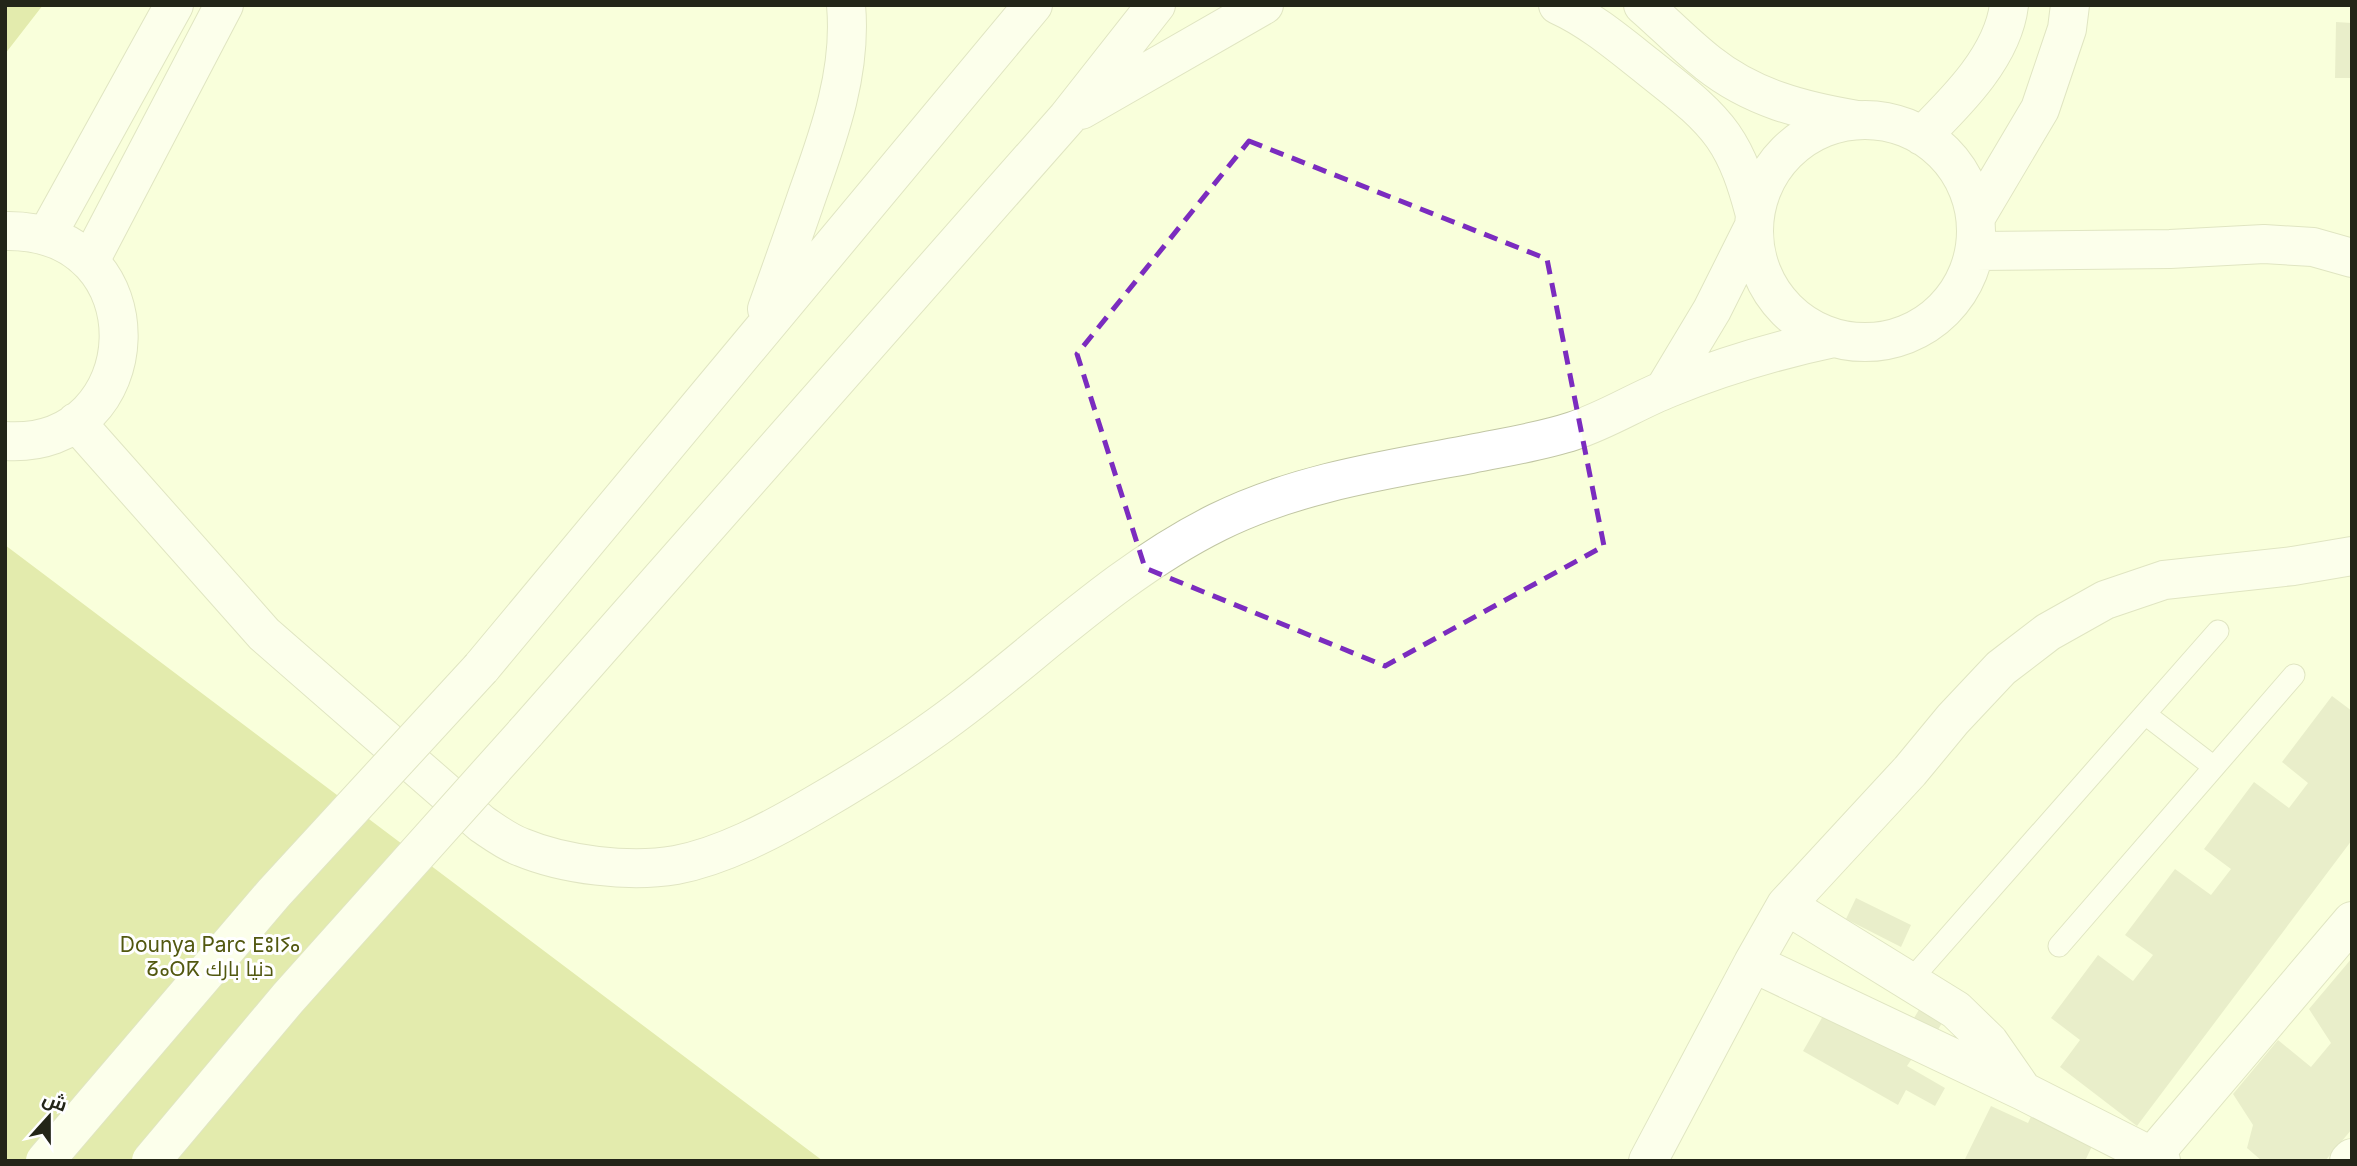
<svg xmlns="http://www.w3.org/2000/svg" width="2357" height="1166" font-family="Inter,Cairo,'Noto Sans Tifinagh',sans-serif">
<rect width="100%" height="100%" fill="#f9ffdb"/>
<path fill="#c7d277" d="M 5,5 L 43,5 L 5,54 Z
M 5,545 L 823,1161 L 5,1161 Z"/>
<path fill="#d5dab7" d="M 2336,22 L 2352,23 L 2352,78 L 2335,78 Z
M 2332,696 L 2352,711 L 2352,840 L 2137,1126 L 2060,1067 L 2080,1040 L 2051,1018 L 2098,955 L 2133,981 L 2153,955 L 2125,935 L 2175,869 L 2211,895 L 2231,869 L 2204,849 L 2254,782 L 2289,808 L 2308,783 L 2282,762 Z
M 1856,898 L 1911,925 L 1901,947 L 1846,919 Z
M 2352,958 L 2352,1129 L 2325,1161 L 2262,1161 L 2247,1148 L 2253,1125 L 2233,1094 L 2278,1040 L 2311,1067 L 2331,1043 L 2309,1009 Z
M 1923,1003 L 1946,1016 L 1931,1042 L 1908,1028 Z
M 1827,1009 L 1913,1057 L 1907,1066 L 1945,1088 L 1935,1106 L 1906,1090 L 1898,1105 L 1803,1051 Z
M 1991,1106 L 2028,1123 L 2034,1110 L 2095,1140 L 2085,1161 L 1964,1161 Z"/>
<g fill="none" stroke-linecap="round" stroke-linejoin="round">
<defs>
<path id="lane" d="M 2145,714 L 2214,767
M 2059,946 L 2294,675
M 1909,982 L 2218,631"/>
<path id="street" d="M 1786,905 L 1956,1010 L 1989,1042 L 2023,1091
M 1753,963 L 2023,1091 L 2161,1161
M 1648,1161 L 1753,963 L 1786,905 L 1910,771 L 1953,719 L 2001,668 L 2048,632 L 2105,600 L 2164,580 L 2293,566 L 2352,556
M 2148,1161 L 2352,921
M 2349,1161 L 2352,1158"/>
<path id="secondary" d="M1754 231a111 111 0 1 1 222 0a111 111 0 1 1-222 0Z
M 1922,136 C 1957,101 2003,56 2009,5
M 1976,217 L 2040,109 L 2067,29 L 2070,5
M 5,231 C 162,228 151,451 5,441
M 1975,251 L 2170,249 L 2264,244 L 2313,247 L 2352,258
M 1664,390 L 1712,310 L 1753,228
M 76,422 L 264,634 L 482,824 C 494,832 507,842 521,847 C 564,865 629,873 676,865 C 723,856 772,830 813,806 C 865,776 916,744 964,707 C 1047,643 1123,569 1218,522 C 1297,483 1385,470 1471,454 C 1505,447 1540,442 1573,431 C 1607,420 1636,401 1669,388 C 1723,366 1777,350 1834,338"/>
<path id="highway" d="M 1558,5 C 1591,20 1619,44 1647,66 C 1674,88 1703,108 1723,136 C 1739,159 1747,185 1754,211
M 1643,5 C 1665,24 1685,45 1708,63 C 1752,98 1803,111 1857,120
M 1081,110 L 1264,5
M 47,235 L 174,5
M 90,261 L 224,5
M 767,309 C 781,270 795,231 808,193 C 830,132 852,70 846,5
M 481,668 L 1033,5
M 526,732 L 1067,118 L 1156,5"/>
</defs>
<use href="#lane" stroke="#c1c6a4" stroke-width="23"/>
<use href="#street" stroke="#c1c6a4" stroke-width="40"/>
<use href="#secondary" stroke="#c1c6a4" stroke-width="40"/>
<use href="#highway" stroke="#c1c6a4" stroke-width="40"/>
<use href="#lane" stroke="#fff" stroke-width="21"/>
<use href="#street" stroke="#fff" stroke-width="38"/>
<use href="#secondary" stroke="#fff" stroke-width="38"/>
<use href="#highway" stroke="#fff" stroke-width="38"/>
<defs>
<path id="highway-bridge" d="M 45,1161 L 274,893 L 481,668
M 151,1161 L 288,998 L 526,732"/>
</defs>
<use href="#highway-bridge" stroke="#c1c6a4" stroke-width="40" stroke-linecap="butt"/>
<use href="#highway-bridge" stroke="#fff" stroke-width="38"/>
</g>
<path d="M0 0H2357V1166H0ZM 1249,141 L 1547,259 L 1604,546 L 1385,666 L 1145,568 L 1077,354 Z" fill="#f9ffdb" fill-opacity=".55" fill-rule="evenodd"/>
<path fill="none" stroke="#7b2cbf" stroke-width="5" stroke-dasharray="14 9" stroke-linejoin="round" d="M 1249,141 L 1547,259 L 1604,546 L 1385,666 L 1145,568 L 1077,354 Z"/>
<g text-anchor="middle" dominant-baseline="central" stroke-width="6" stroke-linejoin="round" paint-order="stroke">
<g font-size="21" fill="#525810" stroke="#fff">
<text x="210" y="944">Dounya Parc ⴹⵓⵏⵢⴰ<tspan x="210" dy="24">ⵒⴰⵔⴽ دنيا بارك</tspan></text>
</g>
</g>
<rect width="2357" height="1166" fill="none" stroke="#232518" stroke-width="14"/>
<g transform="translate(49 1117) rotate(21)" stroke="#ffffff" stroke-width="5" paint-order="stroke">
<path d="M0-5L12 26L0 18L-12 26Z" fill="#232518"/>
<text y="-10" font-size="19" font-weight="bold" text-anchor="middle" fill="#232518">ش</text>
</g>
</svg>
